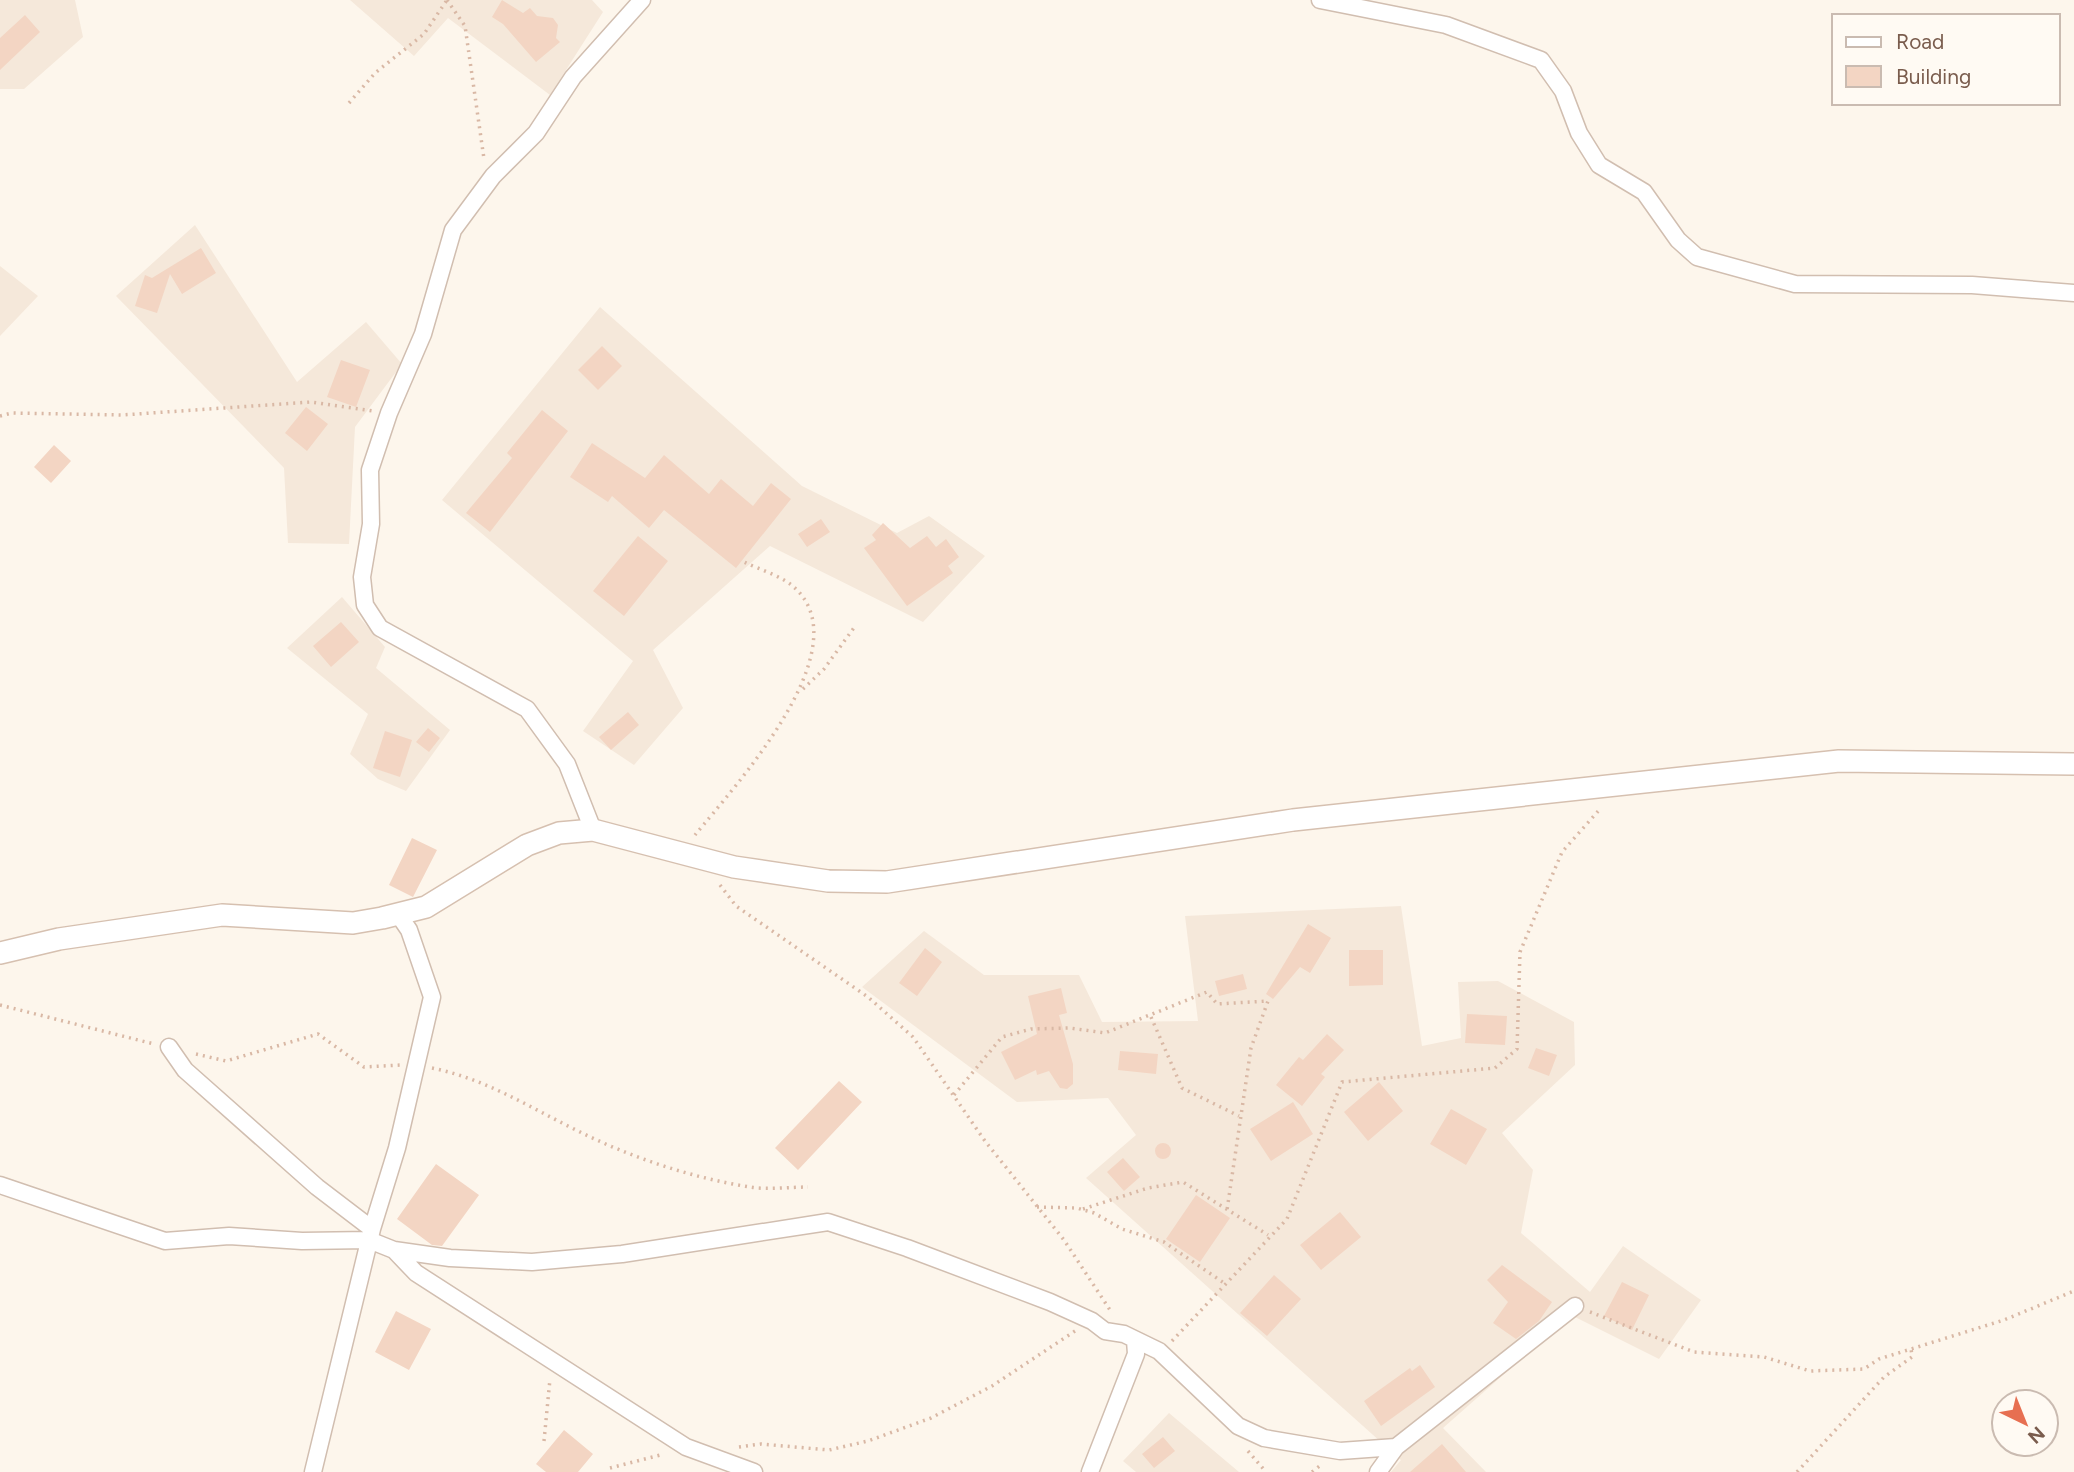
<svg xmlns="http://www.w3.org/2000/svg" width="2074" height="1472" font-family="Figtree,sans-serif">
<rect width="100%" height="100%" fill="#fdf6ec"/>
<path fill="#f5e8da" d="M 0,0 L 75,0 L 83,37 L 24,89 L 0,89 Z
M 350,0 L 592,0 L 603,12 L 550,95 L 448,18 L 414,56 Z
M 195,225 L 297,382 L 366,322 L 402,364 L 355,427 L 349,544 L 288,543 L 284,468 L 116,296 Z
M 0,266 L 38,296 L 0,336 Z
M 600,307 L 802,486 L 897,533 L 929,516 L 985,556 L 923,622 L 770,546 L 653,650 L 683,708 L 634,765 L 583,731 L 633,661 L 442,500 Z
M 342,597 L 385,647 L 376,668 L 450,730 L 406,791 L 378,779 L 350,754 L 368,714 L 287,648 Z
M 1401,906 L 1422,1046 L 1461,1038 L 1458,982 L 1498,981 L 1574,1022 L 1575,1065 L 1502,1133 L 1533,1170 L 1521,1233 L 1590,1292 L 1623,1246 L 1701,1300 L 1659,1359 L 1571,1315 L 1443,1428 L 1486,1472 L 1391,1472 L 1401,1460 L 1086,1178 L 1136,1135 L 1108,1098 L 1017,1102 L 862,987 L 924,931 L 984,975 L 1079,975 L 1102,1022 L 1198,1021 L 1185,916 Z
M 1169,1413 L 1239,1472 L 1136,1472 L 1123,1461 Z"/>
<path fill="#f3d5c3" d="M 502,0 L 523,13 L 530,8 L 537,16 L 553,18 L 558,25 L 556,38 L 560,42 L 536,62 L 503,24 L 492,17 Z
M 25,15 L 40,32 L 0,70 L 0,38 Z
M 201,248 L 216,273 L 182,294 L 170,274 L 157,313 L 135,306 L 145,275 L 152,278 Z
M 602,346 L 622,366 L 598,390 L 578,370 Z
M 341,360 L 370,370 L 356,407 L 327,397 Z
M 306,407 L 328,424 L 307,451 L 285,433 Z
M 542,410 L 568,431 L 490,532 L 466,513 L 512,458 L 507,453 Z
M 592,443 L 645,478 L 664,455 L 709,494 L 721,479 L 753,506 L 771,483 L 791,499 L 736,568 L 664,510 L 649,528 L 612,496 L 608,502 L 570,477 Z
M 54,445 L 71,461 L 51,483 L 34,467 Z
M 821,519 L 830,532 L 807,547 L 798,534 Z
M 883,523 L 910,548 L 927,536 L 936,547 L 946,539 L 959,557 L 948,566 L 953,573 L 907,606 L 864,548 L 876,540 L 872,535 Z
M 638,536 L 668,561 L 624,616 L 593,591 Z
M 341,622 L 359,642 L 331,667 L 313,646 Z
M 628,712 L 639,725 L 611,750 L 599,737 Z
M 428,728 L 440,738 L 429,752 L 416,742 Z
M 385,731 L 412,740 L 400,777 L 373,768 Z
M 412,838 L 437,850 L 413,897 L 389,885 Z
M 1308,924 L 1331,938 L 1310,973 L 1300,967 L 1273,999 L 1266,994 Z
M 925,948 L 942,962 L 917,996 L 899,983 Z
M 1349,950 L 1383,950 L 1383,985 L 1349,986 Z
M 1243,974 L 1247,989 L 1219,996 L 1215,981 Z
M 1061,988 L 1067,1013 L 1059,1015 L 1073,1064 L 1073,1084 L 1067,1089 L 1060,1088 L 1049,1071 L 1037,1075 L 1036,1070 L 1015,1080 L 1001,1052 L 1037,1034 L 1028,996 Z
M 1467,1014 L 1507,1016 L 1505,1045 L 1465,1043 Z
M 1327,1034 L 1344,1050 L 1321,1074 L 1325,1077 L 1302,1106 L 1276,1085 L 1299,1057 L 1303,1060 Z
M 1536,1048 L 1557,1055 L 1549,1076 L 1528,1068 Z
M 1120,1051 L 1158,1054 L 1156,1074 L 1118,1070 Z
M 839,1081 L 862,1102 L 798,1170 L 775,1148 Z
M 1379,1082 L 1403,1111 L 1368,1141 L 1344,1112 Z
M 1293,1102 L 1313,1134 L 1271,1161 L 1250,1129 Z
M 1451,1109 L 1487,1129 L 1466,1165 L 1430,1144 Z
M1155 1151a8 8 0 1 1 16 0a8 8 0 1 1-16 0Z
M 1123,1158 L 1140,1177 L 1124,1191 L 1107,1172 Z
M 436,1164 L 479,1195 L 442,1246 L 432,1245 L 397,1219 Z
M 1196,1195 L 1230,1218 L 1200,1262 L 1166,1239 Z
M 1340,1212 L 1361,1237 L 1321,1270 L 1300,1245 Z
M 1502,1265 L 1552,1302 L 1539,1321 L 1516,1339 L 1493,1323 L 1508,1302 L 1487,1280 Z
M 1274,1275 L 1301,1299 L 1267,1336 L 1240,1313 Z
M 1622,1282 L 1649,1295 L 1632,1330 L 1604,1316 Z
M 396,1311 L 431,1329 L 409,1370 L 375,1352 Z
M 1420,1365 L 1435,1387 L 1381,1426 L 1364,1401 L 1410,1368 L 1412,1371 Z
M 564,1430 L 593,1454 L 578,1472 L 546,1472 L 536,1464 Z
M 1163,1437 L 1175,1451 L 1154,1468 L 1142,1454 Z
M 1442,1444 L 1466,1472 L 1410,1472 Z"/>
<g fill="none" stroke-linecap="round" stroke-linejoin="round">
<defs>
<path id="street" d="M 1320,0 L 1446,25 L 1541,60 L 1563,91 L 1579,133 L 1599,165 L 1644,192 L 1678,240 L 1697,257 L 1795,284 L 1972,285 L 2074,293
M 593,830 L 567,764 L 527,709 L 380,628 L 365,605 L 362,577 L 371,524 L 370,470 L 389,413 L 423,334 L 453,230 L 493,176 L 536,133 L 573,77 L 642,0
M 169,1047 L 185,1070 L 317,1187 L 372,1229
M 0,1185 L 165,1241 L 229,1236 L 302,1241 L 369,1240 L 394,1250 L 450,1258 L 532,1262 L 622,1254 L 828,1222 L 907,1248 L 1050,1302 L 1092,1321 L 1105,1331 L 1124,1334 L 1159,1351 L 1238,1426 L 1264,1438 L 1340,1451 L 1396,1447
M 394,1250 L 416,1273 L 686,1447 L 754,1472
M 313,1472 L 372,1229 L 397,1148 L 432,997 L 409,930 L 398,914
M 1090,1472 L 1136,1354 L 1135,1340
M 1378,1472 L 1396,1447 L 1575,1306"/>
<path id="secondary" d="M 0,953 L 59,939 L 222,915 L 353,923 L 382,918 L 426,907 L 527,845 L 559,833 L 593,830 L 734,867 L 828,881 L 887,882 L 1293,820 L 1839,761 L 2074,764"/>
</defs>
<use href="#street" stroke="#d1beb0" stroke-width="19"/>
<use href="#secondary" stroke="#d6c0b0" stroke-width="24"/>
<path stroke="#d9b8a5" stroke-width="3.5" stroke-dasharray="2 5" stroke-linecap="butt" d="M 447,0 L 465,26 L 484,159
M 349,103 L 375,73 L 424,34 L 447,0
M 0,416 L 12,413 L 122,415 L 311,402 L 373,411
M 803,689 L 824,669 L 856,625
M 695,835 C 734,787 860,651 796,589 C 783,576 760,570 744,562
M 720,885 L 736,906 L 868,997 L 913,1037 L 985,1141 L 1064,1240 L 1112,1313
M 0,1005 L 154,1044
M 1151,1017 L 1182,1088 L 1239,1116
M 196,1054 L 226,1061 L 318,1034 L 364,1067 L 400,1065
M 432,1068 C 486,1079 529,1107 578,1131 C 630,1157 692,1178 750,1187 C 768,1190 790,1187 808,1187
M 954,1095 L 1002,1037 L 1031,1029 L 1070,1028 L 1105,1033 L 1207,992 L 1217,1004 L 1268,1001 L 1251,1048 L 1227,1210
M 1037,1207 L 1077,1208 L 1094,1213 L 1122,1229 L 1164,1242 L 1224,1283
M 1083,1209 L 1148,1188 L 1183,1182 L 1268,1235
M 1590,1312 L 1694,1352 L 1764,1357 L 1810,1371 L 1864,1369 L 1879,1359 L 2004,1320 L 2074,1291
M 1172,1341 L 1287,1219 L 1342,1082 L 1495,1068 L 1517,1049 L 1520,952 L 1562,852 L 1601,808
M 544,1441 L 550,1379
M 739,1447 L 761,1444 L 829,1450 L 868,1441 L 931,1418 L 992,1386 L 1075,1331
M 1248,1451 L 1266,1472
M 610,1468 L 664,1454
M 1312,1472 L 1321,1465
M 1797,1472 L 1884,1377 L 1912,1357 L 1911,1348"/>
<use href="#street" stroke="#fff" stroke-width="16"/>
<use href="#secondary" stroke="#fff" stroke-width="21"/>
</g>
<rect x="1832" y="14" width="228" height="91" fill="#fffaf3" stroke="#cabbb1" stroke-width="2"/>
<rect x="1846" y="37" width="35" height="10" fill="#ffffff" stroke="#cabbb1" stroke-width="2"/>
<text x="1896" y="49" font-size="21" fill="#7a5c4d">Road</text>
<rect x="1846" y="66" width="35" height="21" fill="#f3d5c3" stroke="#cabbb1" stroke-width="2"/>
<text x="1896" y="84" font-size="21" fill="#7a5c4d">Building</text>
<g transform="translate(2025 1423) rotate(137)"><circle r="33" fill="#fffaf3" stroke="#cabbb1" stroke-width="2"/>
<path d="M0-5L12 26L0 18L-12 26Z" fill="#e76f51"/>
<text y="-10" font-size="19" font-weight="bold" text-anchor="middle" fill="#7a5c4d">N</text>
</g>
</svg>
